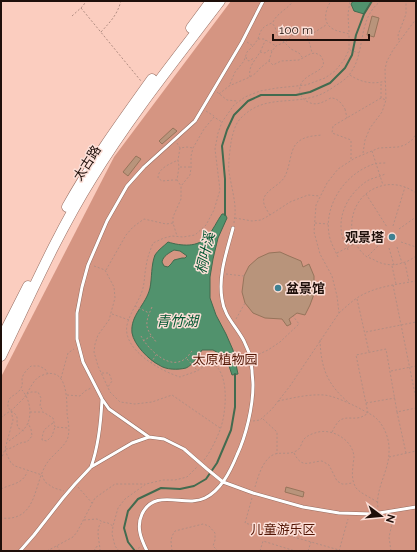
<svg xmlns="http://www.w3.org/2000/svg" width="417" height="552" font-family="Raleway,'Noto Sans SC',sans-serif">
<rect width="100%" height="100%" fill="#fbcdbf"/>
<path fill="#d59582" d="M 231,1 L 416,1 L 416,551 L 1,551 L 1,377 L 114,157 Z"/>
<path fill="#51926d" stroke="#426b4f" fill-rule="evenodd" d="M 353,1 L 372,1 L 364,14 L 354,11 L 351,4 Z
M 222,214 L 225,214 L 227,218 L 218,238 L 213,259 L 210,277 L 210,298 L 216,315 L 226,334 L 233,350 L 238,374 L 232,375 L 228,363 L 222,355 L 213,350 L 202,350 C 198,356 193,365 186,368 C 178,370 166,370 159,365 C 149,360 134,345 132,333 C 130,315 146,305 150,288 C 152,278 151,265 155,255 C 158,250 164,246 168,242 C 181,246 198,248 208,236 C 213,230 217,221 222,214 ZM 174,250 L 180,251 L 187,256 L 185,258 L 182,258 L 174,260 L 171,264 L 168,267 L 164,266 L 162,262 C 163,256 169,253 174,250 Z"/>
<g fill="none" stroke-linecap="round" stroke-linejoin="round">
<path stroke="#426b4f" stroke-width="2" d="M 225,215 L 225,179 L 222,146 L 227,130 L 234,115 L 248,101 L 261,95 L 296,95 L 310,92 L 330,83 L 345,68 L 352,55 L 356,35 L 364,14 L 372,1
M 135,551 L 128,542 L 124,528 L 128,511 L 138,499 L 161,488 L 180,489 L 194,486 L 206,479 L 217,463 L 231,430 L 235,407 L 235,374"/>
</g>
<path fill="#b8947b" stroke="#96745b" d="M 372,16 L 379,18 L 374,37 L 367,35 Z
M 173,128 L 177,131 L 162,144 L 159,141 Z
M 136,156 L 141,159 L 128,176 L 123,172 Z
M 280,252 L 289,256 L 301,261 L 303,267 L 309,264 L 314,276 L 314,294 L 310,305 L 305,315 L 297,313 L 289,319 L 291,324 L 287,326 L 282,319 L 265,318 L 253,313 L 245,303 L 242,292 L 244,276 L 249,266 L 258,258 L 269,253 Z
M 286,487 L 304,492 L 303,497 L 285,492 Z"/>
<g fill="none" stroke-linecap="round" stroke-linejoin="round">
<defs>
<path id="service" d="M 149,437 L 109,409 L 102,399 L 83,362 L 77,339 L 77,313 L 82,287 L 88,265 L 107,221 L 127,186 L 144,167 L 195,121 L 242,42 L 263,1
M 91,467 C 99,445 101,422 102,399
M 20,551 L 34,535 L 63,498 L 75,484 L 91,467 L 132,443 L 149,437 L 164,439 L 184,449 L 207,469 L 223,482 L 253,493 L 303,507 L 339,513 L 373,514 L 416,507
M 147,551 C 141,539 136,527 142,514 C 155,487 185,508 205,498 C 221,490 230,472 237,455 C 246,436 253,407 253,385 C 253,380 252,375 252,370 C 251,366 252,362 251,358 C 249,352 246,346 244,341 C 236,326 224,316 222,299 C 218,275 227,251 233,228"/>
<path id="primary" d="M 191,28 L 211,1
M 67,207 C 92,162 122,121 152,79
M 1,339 L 28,286
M 1,356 C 30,296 57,234 92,178 C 130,116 176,59 220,1"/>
</defs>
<use href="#service" stroke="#966d61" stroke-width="4"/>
<use href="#primary" stroke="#966d61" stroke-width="11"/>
<path stroke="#b28e83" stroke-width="1" stroke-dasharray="2 2" stroke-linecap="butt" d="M 81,8 L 141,81
M 72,16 L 83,6 L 86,1
M 273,22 C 277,13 288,9 293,1
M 101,32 C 111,21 117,15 121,1
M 349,32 L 348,14 L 350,1
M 307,37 L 326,25
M 258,39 C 261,29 262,27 272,23 L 275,27 L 277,35 L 291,49 L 299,53 L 302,57
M 399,40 L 398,35 L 406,14 L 406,1
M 247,42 L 253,46 L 258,39 L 264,39 L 276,46
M 350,50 L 359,53
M 260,52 L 265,53 L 269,50 L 272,51
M 246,57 L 247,60 L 249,61 L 254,58
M 269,61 L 272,51 L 276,46 L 287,41 L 294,34 L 298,31 C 308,33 310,44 312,53
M 350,75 C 360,82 373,85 385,81
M 250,77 C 248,66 255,61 260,52 C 263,47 262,46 266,40
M 230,84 L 235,72 L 244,61 L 247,52 L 253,46
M 217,92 L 227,100 L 237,101
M 219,94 L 229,86 L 250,77 L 256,73 L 260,68 L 269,61 L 273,65 L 281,61 L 299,60 L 310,54 L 315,53 L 320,55
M 381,98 L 381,83
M 345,109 L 347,118
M 206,111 L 214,116
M 177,143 L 180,148 L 187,147 L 193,148
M 180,148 L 178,160 L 179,167 L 177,180 L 181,186
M 372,151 L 383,185
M 363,153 L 365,140 L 370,128 L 382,112 L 386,100 L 385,69 L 387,61 L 393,50 L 416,19
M 351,159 L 351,140 L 332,133 L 333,126 L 381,98 L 386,100
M 180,167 L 190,167
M 177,180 L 173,180 L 162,181 L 158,178 C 158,168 170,164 178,160
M 416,193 C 405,185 391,182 378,187 C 349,197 342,238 367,257 C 370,258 373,259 376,261 C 384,265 394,266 402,263 C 407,262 412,259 416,256
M 366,194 L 387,227
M 270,215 C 267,210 262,204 264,198 C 267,189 281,185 285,176 C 290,167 290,151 296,144 C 303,136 313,136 322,135
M 235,218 L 252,221 L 261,220 L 270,215 L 290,202 L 308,195 L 320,196
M 173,223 L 173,217 L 181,199 L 181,186 L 190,175 L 191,168 L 191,156 L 193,148 L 204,129 L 214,117 L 222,122
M 234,223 C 234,220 235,217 235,214 C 236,202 231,185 229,172 C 228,162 230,151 231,142 C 233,133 235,123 242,117 C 263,96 287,104 313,97 C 321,95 328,91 335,86 C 340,83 346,79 349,75 C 367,53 356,19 381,1
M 315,223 L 328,224
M 393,226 L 405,187
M 399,229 L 416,217
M 355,239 L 380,239
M 401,242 L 416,247
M 397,247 L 402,263
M 389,248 L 394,265
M 348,250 C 347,246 344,242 343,239 C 336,216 348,194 367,181 C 372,178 379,177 385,174
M 337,253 L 356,243
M 368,256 L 382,242
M 338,257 C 335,250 330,242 329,234 C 324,204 346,173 374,164 C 378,163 383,163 387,163
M 405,263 L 409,282
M 94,266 L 105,270 L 114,287 L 115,298 L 109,320 L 98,335 L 95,344 L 94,352 L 98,366 L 110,392 L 120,402 L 135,404 L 152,402 L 172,395 L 220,428
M 392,266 L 396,284
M 106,270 L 126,235 L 133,227 L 144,219 L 166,224 L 173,223 L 177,236
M 226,274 L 244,276
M 393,285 L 416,399
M 357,299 L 369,352
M 135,306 L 149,313
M 152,307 C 144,325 145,328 157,343
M 339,313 C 347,306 355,298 364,294 C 380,286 399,284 416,281
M 112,314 L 129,320
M 236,319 L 245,303
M 366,332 L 416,322
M 141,336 C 148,349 170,372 186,358 C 188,357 190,353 192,351
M 320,340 C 321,368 327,384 348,402
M 143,341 L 151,336
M 255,356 L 268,350 L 280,342 L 299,324 L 293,316
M 187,359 L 197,370
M 151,363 L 156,355
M 391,371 L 416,366
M 102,373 L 109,373 L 112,381 L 108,387
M 48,374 L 45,369 L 39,366 L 31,366 C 27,370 23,373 22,379 C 22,382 23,385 21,388 C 16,398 7,393 8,408 L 11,410 L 13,420 L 5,449 L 7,455 L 11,463 L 15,466 L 42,475 L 45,482 L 54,488 L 64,491
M 61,378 L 68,353 L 74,349
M 27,394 L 31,392 L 38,392 L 41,398 L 40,406 L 43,411
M 67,395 L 80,396 L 85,391 L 91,388
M 278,401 C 293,398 308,394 324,395 C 334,396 346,402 355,406 C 361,409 366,412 372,415 C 383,422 390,438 389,452 C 389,471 375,489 378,508
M 366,403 L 395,398
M 11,411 C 21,417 15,419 18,428 L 24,431
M 30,412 L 43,412 L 53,418 L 55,427 L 68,428
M 1,418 C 5,414 11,411 15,407 C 18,404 21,401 24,398 C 30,390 33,378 43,375 C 67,366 67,398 67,413 C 68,421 70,429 68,437 C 66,446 52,455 47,463 C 33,484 38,522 1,518
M 263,419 L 277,432 L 277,454
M 253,421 L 260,420 L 272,409 L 290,386 L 339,313 L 337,296 L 332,276 L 320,254 L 314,232 L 316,205 L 327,183 L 338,169 L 355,158 L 379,148 L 398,147 L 405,145 L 412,140 L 416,134
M 53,423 C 44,429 43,430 42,440 L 47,441 L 52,436 L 55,427
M 332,432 C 334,428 336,424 339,421 C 348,414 356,423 368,413 L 356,355 L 386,349 L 397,412
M 9,441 C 13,438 18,435 22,431 C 34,421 31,400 22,390
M 294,453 C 302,469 308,462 322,461 L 329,465 L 337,481 L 342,484 L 346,484 L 352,483
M 406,453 L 397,412 L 416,408
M 389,457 L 416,451
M 1,460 L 5,449 C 15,449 16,442 27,442 L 32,436 L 31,429 L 28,423
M 204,460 C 211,451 216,440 220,430 C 226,414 229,380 217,367 C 215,365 212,364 209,363 L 197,371 L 180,377 C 161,371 122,350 127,325 C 130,313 137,304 141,294 C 145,285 144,276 146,267 C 147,258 150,251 153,243 L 164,238 L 172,236 L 183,237 L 195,235 L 206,225 L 214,210 L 220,190 L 215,149 L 218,133 L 222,122 L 234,105 L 245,97 L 260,91 L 277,88 L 306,85 L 325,78 L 335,71 L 344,60 L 349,50 L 349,34 C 344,32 338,32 333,29 C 322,23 325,10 331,1
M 78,487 L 92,503
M 255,487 C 258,477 263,458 275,454 C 282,452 289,455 296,451 C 301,449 301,443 304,439 C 307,436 311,434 315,433 C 330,427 353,439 354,457 C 354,459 353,463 353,466 C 352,473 352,480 355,486 C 357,492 372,498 377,502
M 1,489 C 11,484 23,484 27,472
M 252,498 L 245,523 L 339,550
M 84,520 L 97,519 L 103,522 L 108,523 L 113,526
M 57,546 L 60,551
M 47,551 L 73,537 L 77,532 L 95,498 L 115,484 L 145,484
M 94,551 L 96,547 L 99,546
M 100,551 C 100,542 95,530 101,523
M 119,551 L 115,546 L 112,534 L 113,526 L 118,508 L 125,499 L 146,484 L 163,480 L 175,480 L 187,477 L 198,466
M 135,551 L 140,547
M 172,551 L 171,541 L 172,536 L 175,531 L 203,524 L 209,526 L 215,533 L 215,540 L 213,546 L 218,551
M 260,551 L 263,541 L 295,551
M 308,551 L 311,542
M 339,551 L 348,519
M 391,551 L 389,537 L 394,515"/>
<use href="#service" stroke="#fff" stroke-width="3"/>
<use href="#primary" stroke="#fff" stroke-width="10"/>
<path stroke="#b28e83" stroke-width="1" stroke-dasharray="2 2" stroke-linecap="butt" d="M 320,55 C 335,75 296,70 300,93 C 301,97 304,100 308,102 C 314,105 319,104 325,101 C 326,101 330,98 331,98 C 338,98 342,104 345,109"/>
</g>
<g fill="#3f8192" stroke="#fcdfd7" stroke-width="1.5">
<circle cx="392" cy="237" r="4"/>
<circle cx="278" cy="288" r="4"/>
</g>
<g text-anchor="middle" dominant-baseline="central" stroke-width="3" stroke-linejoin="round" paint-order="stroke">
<g font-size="13" fill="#1e0f0a" stroke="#fcdfd7">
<text transform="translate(87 163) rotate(-57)">太古路</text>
</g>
<g font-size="13" font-weight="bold" fill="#1e0f0a" stroke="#fcdfd7" text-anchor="end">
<text x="384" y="237">观景塔</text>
<text x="286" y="288" text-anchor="start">盆景馆</text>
</g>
<g font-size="13" fill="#541604" stroke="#fcdfd7">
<text x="225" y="359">太原植物园</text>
<text x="283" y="529">儿童游乐区</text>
</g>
<g font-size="14" font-style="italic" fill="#025732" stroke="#fcdfd7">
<text transform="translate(205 253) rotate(-77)">桐叶溪</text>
<text x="177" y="321">青竹湖</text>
</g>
</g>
<rect width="417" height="552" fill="none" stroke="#1e0f0a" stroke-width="4"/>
<g transform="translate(381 516) rotate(106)" stroke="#fcdfd7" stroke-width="3" paint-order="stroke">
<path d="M0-3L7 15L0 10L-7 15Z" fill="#1e0f0a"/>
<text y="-6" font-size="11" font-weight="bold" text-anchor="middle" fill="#1e0f0a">N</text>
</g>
<path d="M273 34v6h96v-6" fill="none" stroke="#1e0f0a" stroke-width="2"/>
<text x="279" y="34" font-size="12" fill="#1e0f0a" stroke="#fcdfd7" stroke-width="3" paint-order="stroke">100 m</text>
</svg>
